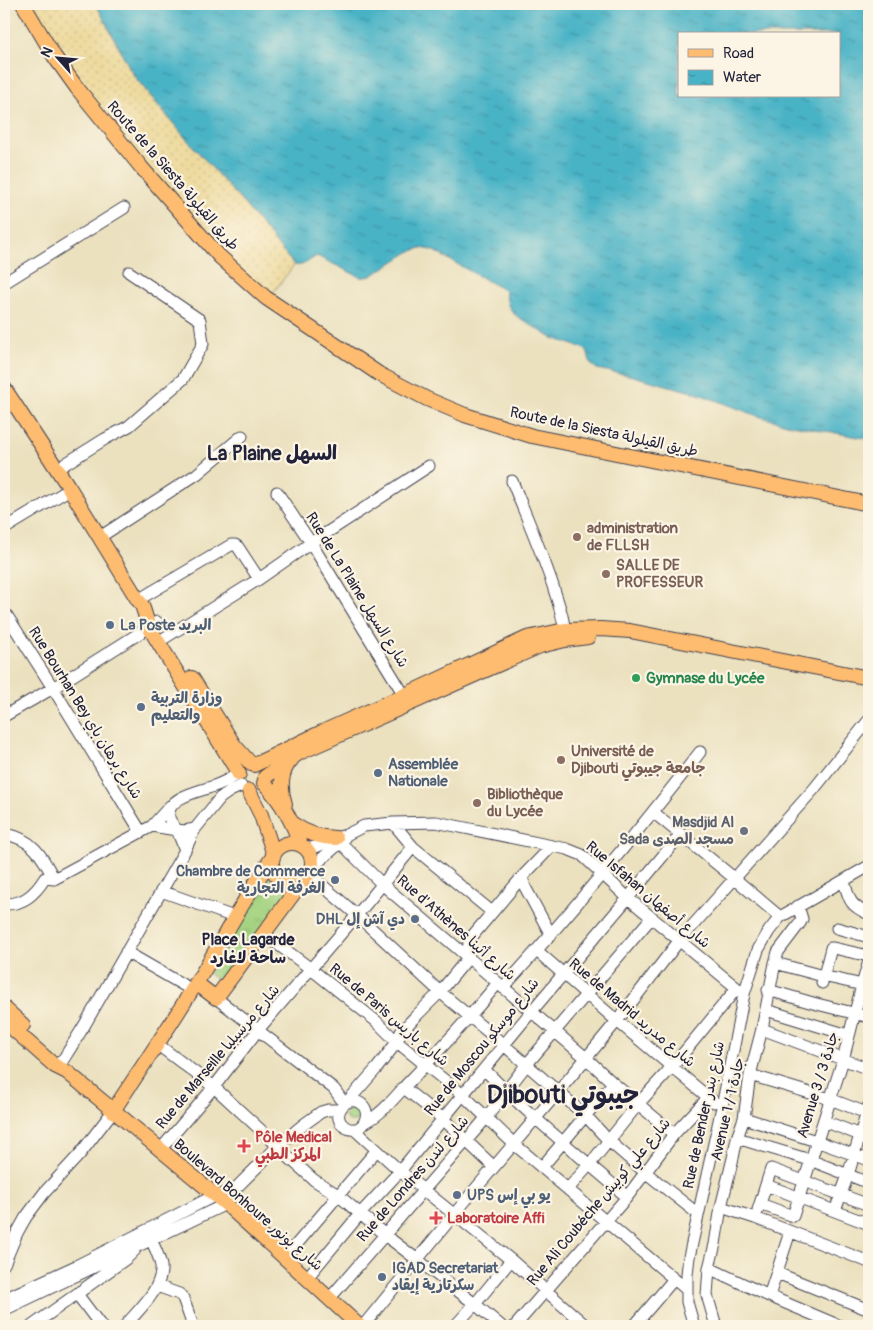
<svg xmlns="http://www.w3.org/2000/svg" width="873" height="1330" font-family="Pangolin,'Playpen Sans Arabic',sans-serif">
<defs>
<pattern id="sand-dots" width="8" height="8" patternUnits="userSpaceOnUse" patternTransform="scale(1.25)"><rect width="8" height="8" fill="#eeda9e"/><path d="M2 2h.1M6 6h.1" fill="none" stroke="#ccbb89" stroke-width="1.8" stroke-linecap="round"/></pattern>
<pattern id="park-tufts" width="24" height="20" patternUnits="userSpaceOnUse" patternTransform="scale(1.25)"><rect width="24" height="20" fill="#a5d381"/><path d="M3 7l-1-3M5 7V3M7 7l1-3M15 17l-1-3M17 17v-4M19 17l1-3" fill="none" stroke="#8eb570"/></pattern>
<pattern id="garden-dots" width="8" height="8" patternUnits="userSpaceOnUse" patternTransform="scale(1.25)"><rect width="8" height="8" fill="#a5d381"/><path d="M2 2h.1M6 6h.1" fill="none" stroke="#8eb570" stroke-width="1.8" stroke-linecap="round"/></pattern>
<pattern id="water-ripples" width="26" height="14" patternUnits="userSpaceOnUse" patternTransform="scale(1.25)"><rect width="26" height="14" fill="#48b3c6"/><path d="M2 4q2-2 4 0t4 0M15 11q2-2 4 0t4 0" fill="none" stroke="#3c91a2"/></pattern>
</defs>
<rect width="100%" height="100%" fill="#fcf5e5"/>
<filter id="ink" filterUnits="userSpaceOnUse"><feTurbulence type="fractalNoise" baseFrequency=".02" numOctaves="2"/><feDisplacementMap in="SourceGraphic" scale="10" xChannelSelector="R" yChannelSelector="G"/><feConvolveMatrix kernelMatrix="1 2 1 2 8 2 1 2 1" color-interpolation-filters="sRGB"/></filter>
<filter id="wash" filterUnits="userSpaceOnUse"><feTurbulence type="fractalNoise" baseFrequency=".0096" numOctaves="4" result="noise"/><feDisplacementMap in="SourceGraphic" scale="20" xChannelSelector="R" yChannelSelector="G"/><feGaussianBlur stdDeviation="1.12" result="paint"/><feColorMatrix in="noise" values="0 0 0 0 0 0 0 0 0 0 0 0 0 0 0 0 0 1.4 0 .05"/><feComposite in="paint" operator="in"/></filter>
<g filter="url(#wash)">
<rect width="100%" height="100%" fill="#ebe1bf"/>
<path fill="url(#sand-dots)" stroke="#887e6c" d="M 25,4 L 96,4 L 134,76 L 183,135 L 245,205 L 294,265 L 269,298 L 222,256 L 62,67 Z"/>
<path fill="url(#park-tufts)" stroke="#647a5e" d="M 267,875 L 277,886 L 290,890 L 222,983 L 209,974 Z"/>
<path fill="url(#garden-dots)" stroke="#647a5e" d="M345 1115a7 7 0 1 1 14 0a7 7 0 1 1-14 0Z"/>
<path fill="url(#water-ripples)" stroke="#356a80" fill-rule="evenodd" d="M 96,4 L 869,4 L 869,439 L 787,424 L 758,416 L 699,394 L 633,376 L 597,369 L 591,364 L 587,351 L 583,348 L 552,338 L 518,317 L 513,313 L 508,305 L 505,292 L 502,289 L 432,250 L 421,248 L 409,252 L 371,276 L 366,277 L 360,277 L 317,256 C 308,260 305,267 294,265 L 245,205 L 183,135 L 134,76 ZM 679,34 L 839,34 L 839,96 L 679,96 Z"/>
</g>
<g filter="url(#ink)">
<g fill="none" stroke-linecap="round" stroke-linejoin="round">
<defs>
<path id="minor" d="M 4,283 L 124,208
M 57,469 L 105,439 L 129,426 L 183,379 L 203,344 L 200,320 L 129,272
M 512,481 C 526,516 541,550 553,586 C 558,603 565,620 565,638
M 277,492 L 311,543 L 409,703
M 4,529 L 70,489
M 100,537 L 197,474 L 242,436
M 138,600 L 231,545 L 235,545 L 238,547 L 259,579
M 4,611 L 53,688 L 141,832
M 158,642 L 259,579 L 311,543 L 429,466
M 4,716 L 53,688 L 157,622
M 239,774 C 231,778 223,783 214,786 C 201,791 165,797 169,817 C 170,822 174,826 177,830 L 184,831 L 195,829 L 220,798 L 230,791 L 241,786
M 170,806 L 152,826 L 177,830 L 185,850 L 195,829
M 653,812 L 734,878 L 780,917
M 393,823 L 413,847 L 492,912
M 4,834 C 32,838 42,855 54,879
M 336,838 L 382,884 L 586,1058 L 613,1083 L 674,1134
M 306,849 L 316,847 L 336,838 L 346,835 L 364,826 L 393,823 L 436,822 L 567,849 L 582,855 L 628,898 L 744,994
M 311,868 L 340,843 L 345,837
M 309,874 L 357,915 L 440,992 L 504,1045 L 586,1116 L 609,1141 L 645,1172 L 698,1214
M 522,877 L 525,887 L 551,935
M 844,881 C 849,900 850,906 869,914
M 161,891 L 234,917
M 4,904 C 23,905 35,894 45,878 L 54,879 L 152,826
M 837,928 L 869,937
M 264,934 L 311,969 L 376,1021 L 397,1042 L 463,1095 L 514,1144 L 686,1289
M 537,951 L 617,1021 L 714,1102
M 126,952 L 192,990
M 775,963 L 823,976 L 867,986
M 822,983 L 831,948 L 833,948 L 869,956
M 503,988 C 572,912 637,833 700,752
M 768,990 L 813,1003 L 869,1017
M 216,998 L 329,1085 L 334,1089 L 344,1103
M 766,1010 L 848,1035
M 762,1029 L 869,1069
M 157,1044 L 214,1087 L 278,1146 L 286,1155 L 314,1180 L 338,1195 L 385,1235 L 475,1304 L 501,1326
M 55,1066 L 63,1060 L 84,1026 L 185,850
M 484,1069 C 528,1115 579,1155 627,1197
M 750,1075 L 830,1099 L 869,1114
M 404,1088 L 443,1119 L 494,1167
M 348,1101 L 377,1068 L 397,1042 L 401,1032 L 414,1018 L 440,992 L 468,958 L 469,940 L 522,877 L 552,846
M 744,1118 L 816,1141 L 869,1160
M 824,1121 L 860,1135
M 364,1123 C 374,1105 350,1092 341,1108 C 339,1111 338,1115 339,1119 C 341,1126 349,1131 357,1129 C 361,1127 363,1124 366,1122 C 383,1113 395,1097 408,1083 C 439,1051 469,1018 498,983
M 354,1129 L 400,1171 L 511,1260 L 586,1326
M 737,1138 L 810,1160 L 869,1183
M 160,1150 L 214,1087 L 258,1030 L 357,915 L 413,847
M 542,1167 L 613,1083
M 766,1185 L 869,1224
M 568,1189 L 590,1164 L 639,1103 L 672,1067 L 737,988
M 760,1204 L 793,1216 L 843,1060 L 862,985 L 869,961
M 721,1207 L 755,1218 L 869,1262
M 758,1210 L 771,1169 L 869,1205
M 835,1211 L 848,1175 L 869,1105
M 284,1259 L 376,1151
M 4,1264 L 17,1233 L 26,1217 L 44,1193 L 80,1154 L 113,1111
M 709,1268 L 769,1296 L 840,1326
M 777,1273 L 869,1310
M 306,1279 L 360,1214 L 400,1171 L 531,1012 L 628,898 L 681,834
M 157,1286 L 179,1294 L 183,1298 L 193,1326
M 77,1294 L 101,1326
M 769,1296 L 790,1232
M 330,1298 L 487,1117 L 506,1091 L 527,1064 L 652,917
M 4,1299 L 76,1266 L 216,1195 L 223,1194
M 4,1310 L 226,1204 L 232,1192 L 278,1146 L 303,1125 L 321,1112 L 328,1110 L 339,1110
M 32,1326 L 127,1258 L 135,1250
M 125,1326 C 138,1310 163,1289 161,1266 C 159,1254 152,1243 148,1232
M 363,1326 L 466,1200 L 558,1092 L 617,1021 L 679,941 L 814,789 L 869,720
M 455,1326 L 475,1304 L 511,1260
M 515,1326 L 627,1197 L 674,1134 L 708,1098
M 634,1326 L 674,1279
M 694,1326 L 687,1302 L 687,1274 L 689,1257 L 722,1107 L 744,994 L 758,950 L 769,931 L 780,917 L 869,866
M 716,1326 L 707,1295 L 709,1268 L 715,1244 L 721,1207 L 733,1158 L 737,1138 L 744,1118 L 750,1075 L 762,1029 L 775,963 L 778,952 L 800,923 L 802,919 L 798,906"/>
<path id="major" d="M 23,4 L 54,56 L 77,88 L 141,167 L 219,256 L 266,298 L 379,374 L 427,399 L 465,415 L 532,436 L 869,504
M 4,388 L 70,489 L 138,600 L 142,605 L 149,627 L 239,774
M 192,678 L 234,745 L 251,764
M 254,765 L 320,733 L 405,695 L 527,638 L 565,630 L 601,629 L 630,631 L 869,678
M 265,777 L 299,753 L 540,646 L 565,640 L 588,637
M 264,783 C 282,802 292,821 301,845
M 285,804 C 280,789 280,771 292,759
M 293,824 C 306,833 319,838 336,838
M272 863a20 20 0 1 1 40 0a20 20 0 1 1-40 0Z
M 196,983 L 216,998 L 305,878
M 4,1008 L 23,1025
M 4,1021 L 55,1066 L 67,1072 L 226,1204 L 359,1326
M 113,1111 C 143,1065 175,1019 203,972 C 226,933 248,892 274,855 L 261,815 L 249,791"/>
</defs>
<use href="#minor" stroke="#403f4f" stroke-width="13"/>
<use href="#major" stroke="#403f4f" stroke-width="16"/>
<use href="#minor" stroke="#fff" stroke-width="11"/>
<use href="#major" stroke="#fdbc70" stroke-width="14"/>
</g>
</g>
<g fill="#8d6e63" stroke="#fcf5e5" stroke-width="2">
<circle cx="577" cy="537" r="5"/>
<circle cx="606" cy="574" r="5"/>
<circle cx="561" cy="760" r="5"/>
<circle cx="477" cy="803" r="5"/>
</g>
<g fill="#5c6f8a" stroke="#fcf5e5" stroke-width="2">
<circle cx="110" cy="625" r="5"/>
<circle cx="141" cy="707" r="5"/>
<circle cx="378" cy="773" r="5"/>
<circle cx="335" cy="880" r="5"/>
<circle cx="415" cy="919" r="5"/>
<circle cx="457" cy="1195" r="5"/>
<circle cx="382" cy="1277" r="5"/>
</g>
<circle fill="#2e9e5b" stroke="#fcf5e5" stroke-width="2" cx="636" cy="678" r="5"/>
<circle fill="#6b7280" stroke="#fcf5e5" stroke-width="2" cx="744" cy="831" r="5"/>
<g fill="#e0444e" stroke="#fcf5e5" stroke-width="2">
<path d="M241.5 1138.5h5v5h5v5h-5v5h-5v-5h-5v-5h5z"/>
<path d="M433.5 1210.5h5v5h5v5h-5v5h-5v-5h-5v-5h5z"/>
</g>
<g text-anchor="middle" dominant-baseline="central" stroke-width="4.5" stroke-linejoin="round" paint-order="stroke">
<g font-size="15" fill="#22223b" stroke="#fcf5e5">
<text transform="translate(173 176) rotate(49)">Route de la Siesta طريق القيلولة</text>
<text transform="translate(604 432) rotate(12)">Route de la Siesta طريق القيلولة</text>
<text transform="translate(357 590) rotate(58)">Rue de La Plaine شارع السهل</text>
<text transform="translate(85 713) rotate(58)">Rue Bourhan Bey شارع برهان باي</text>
<text transform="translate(648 895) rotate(40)">Rue Isfahan شارع أصفهان</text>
<text transform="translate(456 928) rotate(41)">Rue d'Athènes شارع أثينا</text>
<text transform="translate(632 1013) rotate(40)">Rue de Madrid شارع مدريد</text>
<text transform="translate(389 1015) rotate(40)">Rue de Paris شارع باريس</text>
<text transform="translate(482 1047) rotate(-51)">Rue de Moscou شارع موسكو</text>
<text transform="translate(218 1057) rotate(-50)">Rue de Marseille شارع مرسيليا</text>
<text transform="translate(818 1085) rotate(-73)">Avenue 3 / جادة 3</text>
<text transform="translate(728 1109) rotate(-77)">Avenue 1 / جادة 1</text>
<text transform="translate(704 1115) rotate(-78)">Rue de Bender شارع بندر</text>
<text transform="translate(413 1179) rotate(-49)">Rue de Londres شارع لندن</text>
<text transform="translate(599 1202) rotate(-50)">Rue Ali Coubéche شارع علي كوبيش</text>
<text transform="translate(248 1205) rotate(41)">Boulevard Bonhoure شارع بونور</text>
</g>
<g font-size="15" font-weight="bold" fill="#785e54" stroke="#fcf5e5" text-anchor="start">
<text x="587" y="528">administration<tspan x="587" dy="17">de FLLSH</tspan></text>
<text x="616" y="565">SALLE DE<tspan x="616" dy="17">PROFESSEUR</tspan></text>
<text x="571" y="751">Université de<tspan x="571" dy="17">Djibouti جامعة جيبوتي</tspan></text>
<text x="487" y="794">Bibliothèque<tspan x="487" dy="17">du Lycée</tspan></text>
</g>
<g font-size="15" font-weight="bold" fill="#4e5e75" stroke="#fcf5e5" text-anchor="start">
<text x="120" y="625">La Poste البريد</text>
<text x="151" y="698">وزارة التربية<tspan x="151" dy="17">والتعليم</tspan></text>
<text x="388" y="764">Assemblée<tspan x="388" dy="17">Nationale</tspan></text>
<text x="325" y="871" text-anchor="end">Chambre de Commerce<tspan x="325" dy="17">الغرفة التجارية</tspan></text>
<text x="405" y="919" text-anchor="end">DHL دي آش إل</text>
<text x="467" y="1195">UPS يو بي إس</text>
<text x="392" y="1268">IGAD Secretariat<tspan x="392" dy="17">سكرتارية إيقاد</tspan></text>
</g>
<g font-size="15" font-weight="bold" fill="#27864d" stroke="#fcf5e5" text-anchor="start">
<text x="646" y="678">Gymnase du Lycée</text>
</g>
<g font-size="15" font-weight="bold" fill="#5b616d" stroke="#fcf5e5" text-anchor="end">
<text x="734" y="822">Masdjid Al<tspan x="734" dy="17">Sada مسجد الصدى</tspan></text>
</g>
<g font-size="15" font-weight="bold" fill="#be3a42" stroke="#fcf5e5" text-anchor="start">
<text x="255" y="1137">Pôle Medical<tspan x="255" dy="17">المركز الطبي</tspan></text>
<text x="447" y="1218">Laboratoire Affi</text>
</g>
<g font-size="16" font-weight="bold" fill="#22223b" stroke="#fcf5e5">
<text x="248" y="940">Place Lagarde<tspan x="248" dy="18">ساحة لاغارد</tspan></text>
</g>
<g font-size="20" font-weight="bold" fill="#22223b" stroke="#fcf5e5">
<text x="272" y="453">La Plaine السهل</text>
</g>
<g font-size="25" font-weight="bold" fill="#22223b" stroke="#fcf5e5">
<text x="563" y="1095">Djibouti جيبوتي</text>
</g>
</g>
<rect width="873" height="1330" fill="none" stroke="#fcf5e5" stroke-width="20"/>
<rect x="678" y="32" width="162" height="65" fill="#fcf5e5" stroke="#a5a1a1"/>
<rect x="688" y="49" width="25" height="8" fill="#fdbc70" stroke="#a5a1a1"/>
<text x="723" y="58" font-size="15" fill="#22223b">Road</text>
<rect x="688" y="70" width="25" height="15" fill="url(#water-ripples)" stroke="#a5a1a1"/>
<text x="723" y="82" font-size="15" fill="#22223b">Water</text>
<g transform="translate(58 58) rotate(297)" stroke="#fcf5e5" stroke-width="4" paint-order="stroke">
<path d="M0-4L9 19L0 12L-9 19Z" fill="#22223b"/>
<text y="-8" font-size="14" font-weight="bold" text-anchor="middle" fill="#22223b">N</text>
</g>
</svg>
